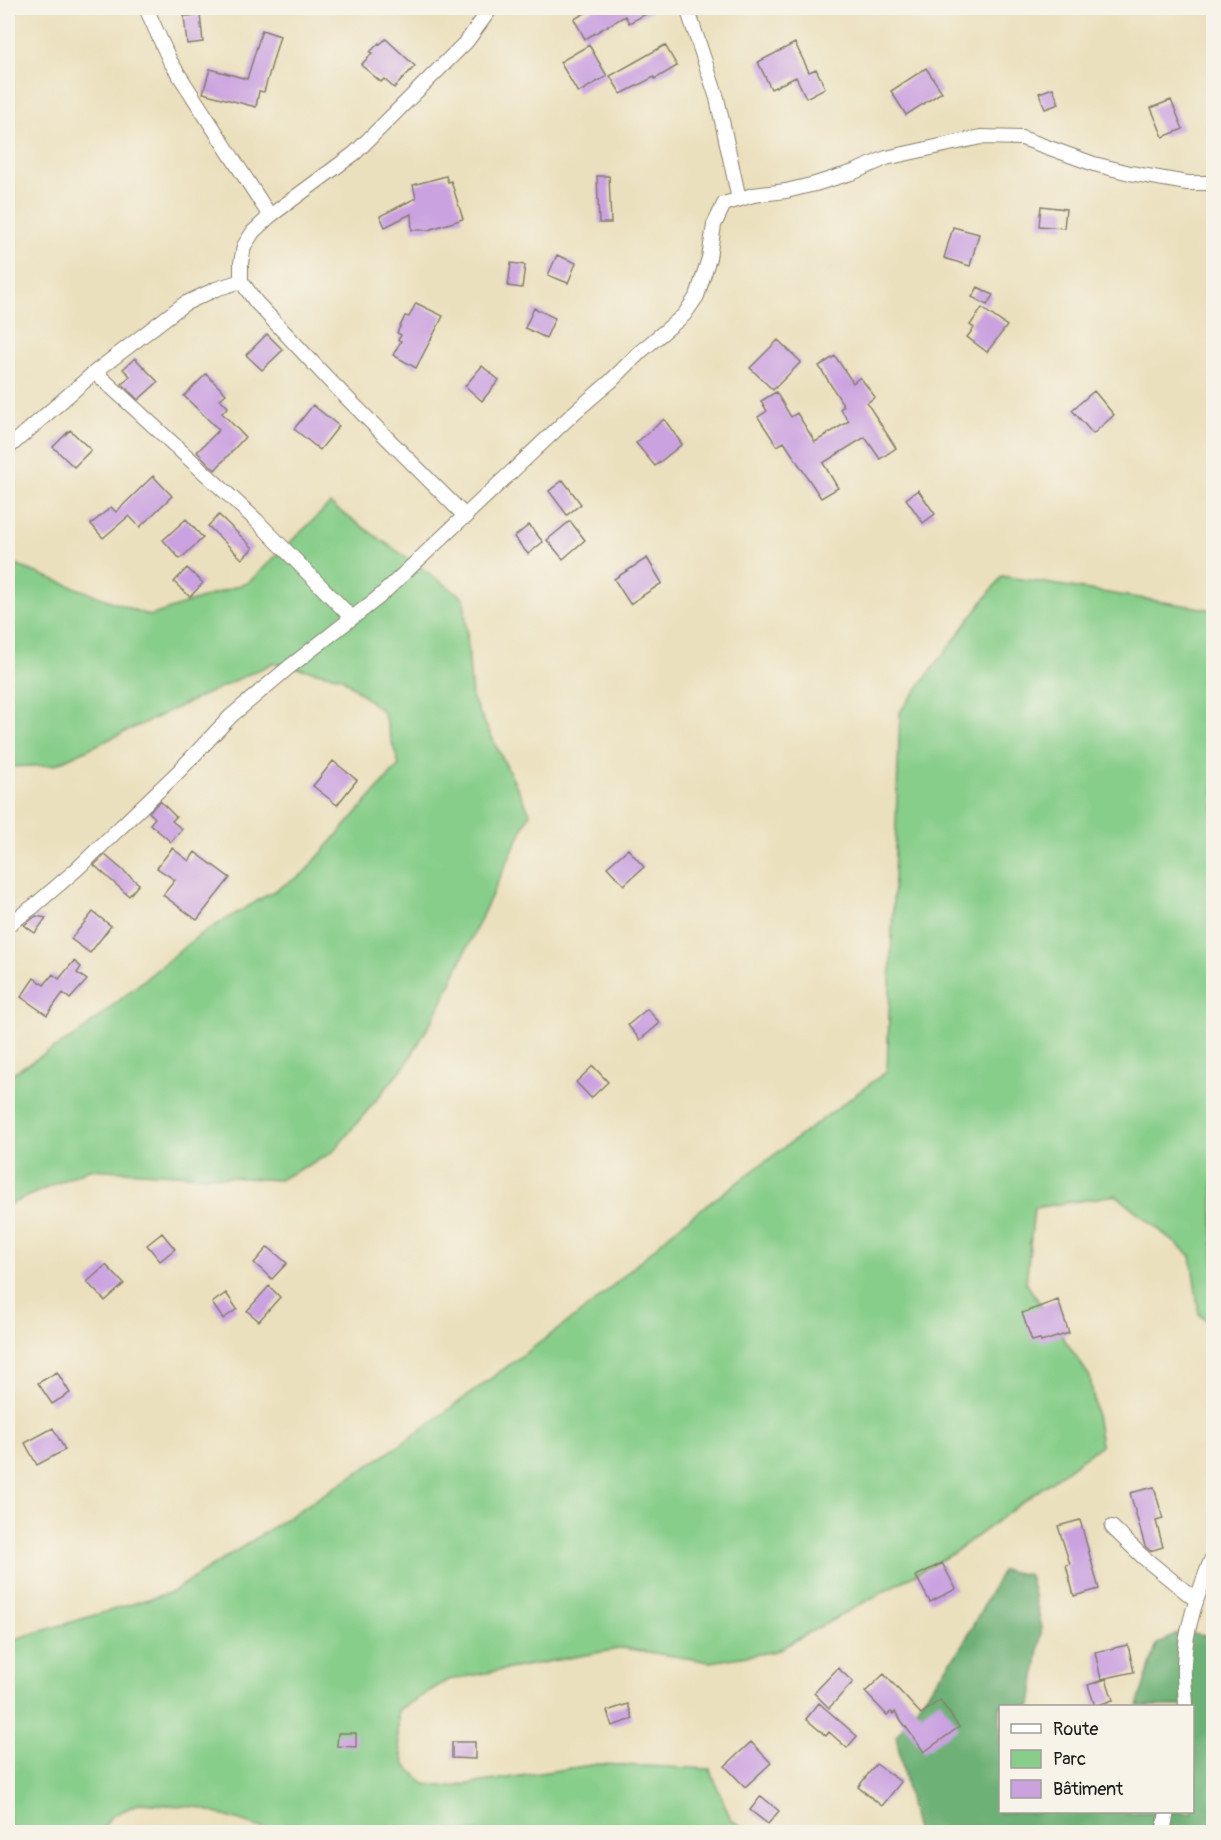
<svg xmlns="http://www.w3.org/2000/svg" width="1221" height="1840" font-family="Pangolin,sans-serif">
<rect width="100%" height="100%" fill="#f7f3e8"/>
<filter id="ink" filterUnits="userSpaceOnUse"><feTurbulence type="fractalNoise" baseFrequency=".0167" numOctaves="2"/><feDisplacementMap in="SourceGraphic" scale="12" xChannelSelector="R" yChannelSelector="G"/><feConvolveMatrix kernelMatrix="1 2 1 2 8 2 1 2 1" color-interpolation-filters="sRGB"/></filter>
<filter id="wash" filterUnits="userSpaceOnUse"><feTurbulence type="fractalNoise" baseFrequency=".008" numOctaves="4" result="noise"/><feDisplacementMap in="SourceGraphic" scale="24" xChannelSelector="R" yChannelSelector="G"/><feGaussianBlur stdDeviation="1.35" result="paint"/><feColorMatrix in="noise" values="0 0 0 0 0 0 0 0 0 0 0 0 0 0 0 0 0 1.4 0 .05"/><feComposite in="paint" operator="in"/></filter>
<g filter="url(#wash)">
<rect width="100%" height="100%" fill="#ebe0bd"/>
<path fill="#87ce8a" stroke="#527553" stroke-width="1.5" d="M 330,504 L 464,598 L 472,698 L 530,813 L 437,1012 L 407,1063 L 332,1153 L 279,1180 L 89,1169 L 8,1205 L 8,1076 L 78,1034 L 199,935 L 303,874 L 399,765 L 383,712 L 341,677 L 273,663 L 54,765 L 8,767 L 8,562 L 150,616 L 249,582 Z
M 1002,576 L 1213,610 L 1213,1327 L 1199,1314 L 1191,1256 L 1116,1195 L 1034,1208 L 1026,1283 L 1090,1377 L 1101,1445 L 952,1554 L 776,1651 L 711,1662 L 623,1648 L 448,1680 L 398,1710 L 398,1740 L 405,1765 L 425,1784 L 450,1787 L 598,1764 L 710,1769 L 731,1820 L 753,1832 L 274,1832 L 197,1807 L 140,1803 L 111,1816 L 101,1832 L 8,1832 L 8,1641 L 172,1592 L 399,1446 L 595,1302 L 680,1225 L 887,1071 L 900,712 Z"/>
<path fill="#6db176" stroke="#446649" stroke-width="1.5" d="M 1002,1570 L 1029,1575 L 1042,1627 L 1031,1706 L 1000,1706 L 1000,1812 L 1192,1812 L 1192,1706 L 1137,1706 L 1157,1644 L 1181,1632 L 1213,1636 L 1213,1832 L 916,1832 L 896,1736 L 962,1646 Z"/>
<g id="blocks">
<path fill="#caa2e0" d="M 595,8 L 657,8 L 629,23 L 625,16 L 585,39 L 574,19 Z
M 200,15 L 203,42 L 187,44 L 184,16 Z
M 262,30 L 280,36 L 264,92 L 259,91 L 256,107 L 203,93 L 210,69 L 247,79 Z
M 386,39 L 415,66 L 394,88 L 384,79 L 381,82 L 361,65 L 372,53 L 370,52 L 379,43 L 380,44 Z
M 795,43 L 809,72 L 816,69 L 825,88 L 806,98 L 796,77 L 771,89 L 758,62 Z
M 589,45 L 607,76 L 578,93 L 560,62 Z
M 665,45 L 677,66 L 655,79 L 654,77 L 621,94 L 610,76 Z
M 926,68 L 942,92 L 906,115 L 891,91 Z
M 1053,88 L 1059,104 L 1045,109 L 1039,93 Z
M 1171,100 L 1183,129 L 1163,137 L 1151,108 Z
M 446,176 L 448,182 L 451,181 L 463,219 L 428,230 L 412,230 L 411,214 L 385,227 L 380,216 L 416,198 L 413,185 Z
M 597,176 L 609,176 L 611,223 L 599,223 Z
M 1041,206 L 1066,209 L 1064,228 L 1039,226 Z
M 953,227 L 979,234 L 970,266 L 944,258 Z
M 557,255 L 576,263 L 568,283 L 548,275 Z
M 511,263 L 525,265 L 522,288 L 508,286 Z
M 978,287 L 993,295 L 987,305 L 972,297 Z
M 416,303 L 443,316 L 416,368 L 393,355 L 401,341 L 398,340 L 401,335 L 397,333 L 405,316 L 409,317 Z
M 534,308 L 555,318 L 546,338 L 525,328 Z
M 982,308 L 1007,326 L 987,352 L 967,337 L 974,328 L 970,325 Z
M 267,334 L 283,350 L 262,370 L 246,355 Z
M 778,340 L 801,362 L 773,390 L 750,368 Z
M 835,356 L 853,383 L 860,377 L 875,397 L 867,403 L 896,448 L 880,459 L 865,437 L 823,463 L 838,488 L 821,498 L 784,442 L 777,446 L 758,417 L 767,411 L 761,401 L 776,392 L 791,417 L 797,413 L 815,442 L 849,421 L 840,409 L 844,406 L 819,366 Z
M 135,358 L 158,382 L 138,400 L 122,384 L 130,376 L 123,369 Z
M 482,366 L 499,380 L 482,401 L 465,386 Z
M 206,374 L 226,394 L 220,399 L 228,407 L 222,413 L 245,437 L 215,470 L 197,452 L 219,430 L 184,396 Z
M 1094,391 L 1114,415 L 1093,434 L 1072,410 Z
M 313,405 L 339,426 L 320,450 L 294,429 Z
M 664,419 L 682,444 L 655,466 L 636,443 Z
M 70,430 L 91,450 L 74,467 L 53,447 Z
M 153,476 L 172,496 L 140,527 L 129,516 L 103,538 L 91,524 L 111,507 L 116,512 Z
M 563,480 L 581,504 L 567,515 L 549,491 Z
M 918,490 L 935,514 L 923,523 L 906,499 Z
M 219,515 L 253,548 L 242,559 L 208,526 Z
M 186,519 L 203,538 L 180,559 L 163,540 Z
M 570,521 L 585,540 L 563,559 L 547,540 Z
M 529,525 L 543,542 L 528,554 L 514,537 Z
M 647,558 L 662,583 L 630,604 L 614,579 Z
M 187,568 L 203,583 L 190,597 L 174,582 Z
M 333,761 L 357,780 L 337,805 L 313,786 Z
M 160,801 L 176,817 L 172,821 L 182,829 L 171,842 L 150,824 L 155,818 L 149,812 Z
M 172,848 L 189,861 L 195,852 L 230,878 L 197,920 L 163,895 L 175,880 L 157,868 Z
M 628,849 L 644,867 L 624,885 L 607,867 Z
M 105,855 L 139,884 L 129,896 L 94,865 Z
M 93,912 L 111,926 L 90,953 L 71,939 Z
M 36,916 L 46,918 L 35,933 L 24,925 Z
M 74,961 L 81,967 L 77,973 L 87,980 L 70,999 L 63,993 L 47,1015 L 21,997 L 34,978 L 44,985 L 53,974 L 59,979 Z
M 647,1009 L 660,1023 L 640,1040 L 628,1025 Z
M 593,1066 L 608,1082 L 591,1098 L 576,1082 Z
M 162,1233 L 175,1249 L 160,1261 L 147,1245 Z
M 268,1247 L 287,1263 L 272,1279 L 254,1263 Z
M 106,1265 L 124,1284 L 105,1301 L 87,1282 Z
M 269,1286 L 280,1297 L 259,1321 L 247,1311 Z
M 226,1293 L 237,1309 L 223,1319 L 212,1303 Z
M 1058,1300 L 1069,1333 L 1041,1342 L 1040,1339 L 1032,1341 L 1022,1313 Z
M 57,1372 L 70,1393 L 52,1404 L 38,1383 Z
M 53,1428 L 65,1450 L 37,1465 L 25,1443 Z
M 1154,1487 L 1163,1519 L 1156,1521 L 1163,1547 L 1150,1551 L 1145,1546 L 1130,1493 Z
M 1080,1520 L 1099,1589 L 1074,1596 L 1066,1565 L 1070,1564 L 1058,1526 Z
M 942,1563 L 956,1589 L 930,1602 L 916,1576 Z
M 1128,1645 L 1134,1672 L 1101,1679 L 1095,1652 Z
M 838,1668 L 853,1682 L 829,1708 L 814,1693 Z
M 884,1674 L 921,1714 L 940,1700 L 959,1727 L 924,1752 L 895,1712 L 893,1714 L 891,1712 L 887,1715 L 865,1692 Z
M 1106,1679 L 1113,1700 L 1095,1706 L 1088,1685 Z
M 819,1703 L 857,1736 L 847,1748 L 829,1732 L 826,1736 L 806,1719 Z
M 628,1704 L 633,1719 L 612,1726 L 607,1711 Z
M 338,1733 L 356,1733 L 356,1747 L 337,1746 Z
M 452,1742 L 475,1742 L 475,1759 L 452,1758 Z
M 751,1742 L 771,1763 L 745,1787 L 725,1766 Z
M 876,1764 L 901,1782 L 882,1806 L 858,1787 Z
M 761,1796 L 779,1811 L 768,1824 L 750,1810 Z"/>
</g>
</g>
<g filter="url(#ink)">
<use href="#blocks" fill-opacity="0" stroke="#847e6c" stroke-width="1.5"/>
<g fill="none" stroke-linecap="round" stroke-linejoin="round">
<defs>
<path id="street" d="M 146,8 L 170,61 L 270,216
M 687,8 L 717,98 L 739,199
M 241,281 L 241,263 L 244,246 L 253,232 L 270,216 L 355,153 L 467,41 L 491,8
M 95,372 L 257,521 L 352,618
M 8,448 L 95,372 L 184,304 L 216,289 L 241,281 L 256,302 L 329,380 L 466,517
M 8,925 L 34,906 L 77,869 L 178,772 L 231,716 L 288,668 L 379,597 L 576,411 L 611,381 L 640,352 L 684,315 L 697,296 L 709,258 L 714,225 L 724,204 L 753,195 L 786,191 L 815,184 L 854,172 L 886,158 L 981,137 L 1022,138 L 1094,164 L 1130,173 L 1187,183 L 1214,183
M 1112,1527 L 1143,1557 L 1196,1600
M 1186,1706 C 1186,1693 1183,1678 1184,1664 C 1185,1628 1198,1594 1211,1560 L 1214,1561
M 1163,1832 L 1167,1812"/>
</defs>
<use href="#street" stroke="#847e6c" stroke-width="16"/>
<use href="#street" stroke="#fff" stroke-width="14"/>
</g>
</g>
<rect width="1221" height="1840" fill="none" stroke="#f7f3e8" stroke-width="30"/>
<rect x="999" y="1705" width="195" height="108" fill="#f7f3e8" stroke="#9f9d96" stroke-width="1.5"/>
<rect x="1011" y="1724" width="30" height="9" fill="#ffffff" stroke="#9f9d96" stroke-width="1.5"/>
<text x="1053" y="1735" font-size="18" fill="#1c1c1c">Route</text>
<rect x="1011" y="1750" width="30" height="18" fill="#87ce8a" stroke="#9f9d96" stroke-width="1.5"/>
<text x="1053" y="1765" font-size="18" fill="#1c1c1c">Parc</text>
<rect x="1011" y="1780" width="30" height="18" fill="#caa2e0" stroke="#9f9d96" stroke-width="1.5"/>
<text x="1053" y="1795" font-size="18" fill="#1c1c1c">Bâtiment</text>
</svg>
